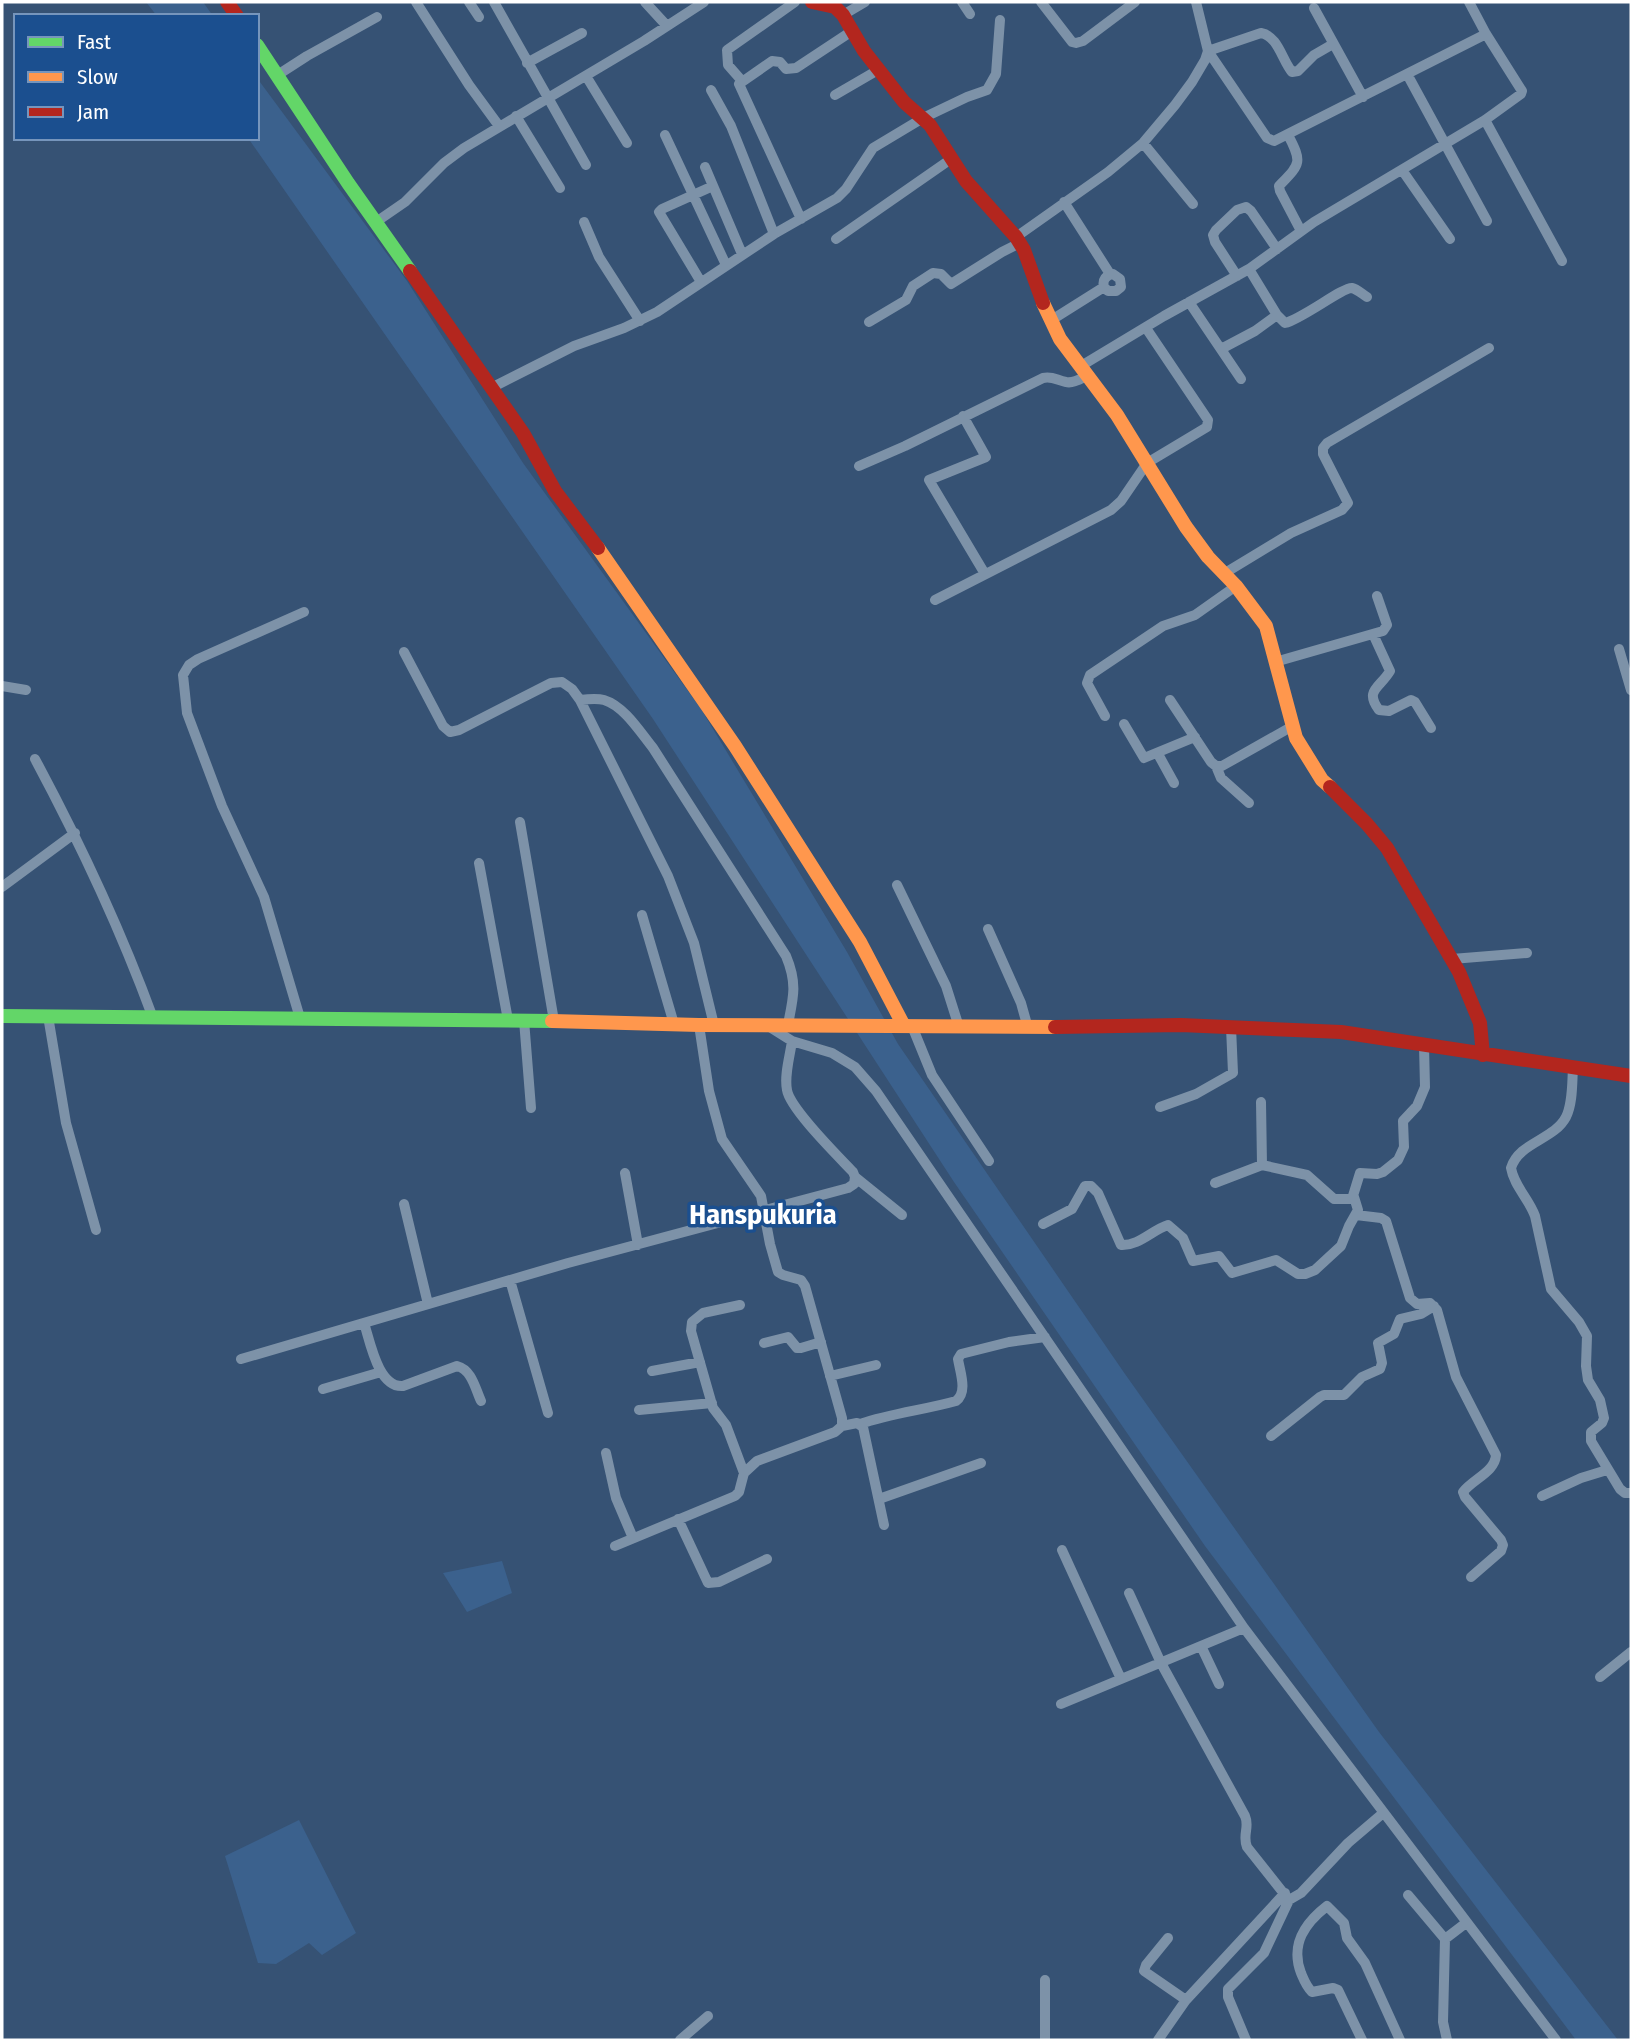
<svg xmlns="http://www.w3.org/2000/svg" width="1633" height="2042" font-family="'Fira Sans Condensed',sans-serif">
<rect width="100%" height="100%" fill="#365274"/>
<path fill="#3b618d" d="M 146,2 L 203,2 L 213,16 L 157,16 Z
M 257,78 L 407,281 L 523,463 L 701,709 L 847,952 L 898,1044 L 1125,1374 L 1379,1732 L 1618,2040 L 1576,2040 L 1205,1546 L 954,1182 L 653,719 L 248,138 L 257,138 Z
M 502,1561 L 512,1593 L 467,1612 L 443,1573 Z
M 299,1820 L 356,1933 L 322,1955 L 309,1943 L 276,1964 L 258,1963 L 225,1856 Z"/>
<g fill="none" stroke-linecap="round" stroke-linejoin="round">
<path stroke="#7d92a8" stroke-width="10" d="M 416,2 L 469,85 L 499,126
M 469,2 L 479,17
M 494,2 L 586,165
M 645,2 L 667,26
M 962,2 L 970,14
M 1041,2 L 1072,42 L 1076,43 L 1083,41 L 1135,2
M 1314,8 L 1363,97
M 843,15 L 865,2
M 1333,44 L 1314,55 L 1298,71 L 1292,72 C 1282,60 1278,36 1261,33 L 1208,51 L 1267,138 L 1274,141 L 1486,34
M 527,63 L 582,33
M 1407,74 L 1487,221
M 276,76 L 307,56 L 377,17
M 586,76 L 627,143
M 742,81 L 728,65 L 727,50 L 795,2
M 711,90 L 731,126 L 774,234
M 835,95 L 878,70
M 516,116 L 560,188
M 1485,120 L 1562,261
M 665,135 L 726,265
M 1288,135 C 1303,163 1300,164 1279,186 L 1280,191 L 1301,231
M 1143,143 L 1193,204
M 705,167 L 742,254
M 1402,170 L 1450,239
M 1064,202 L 1110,274
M 801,219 L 739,84 L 772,61 L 780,62 L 786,69 L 796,68 L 852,31
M 376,222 L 405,202 L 444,163 L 464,148 L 644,41 L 704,2
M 584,222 L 599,257 L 640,321
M 1016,237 L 1108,172 L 1143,143 L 1175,105 L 1192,82 L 1205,60 L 1208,51 L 1196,2
M 836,239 L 951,159
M 1249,269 L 1277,315 L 1285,323 C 1302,319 1343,287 1352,288 C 1357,289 1362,294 1367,297
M 1237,276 L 1215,242 L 1213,235 L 1216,230 L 1237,210 L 1246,207 L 1251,211 L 1277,249
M 701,282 L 659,212 L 662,209 L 713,186
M 1189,302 L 1241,379
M 1050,321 L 1104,287 C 1102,280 1106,275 1113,274 L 1120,279 L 1121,287 L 1116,291 L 1108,291 L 1104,287
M 869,322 L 906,300 L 913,286 L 933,273 L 941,274 L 951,284 L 1002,252 L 1020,243
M 1221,349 L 1255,331 L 1277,315
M 1081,366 L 1164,316 L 1249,269 L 1314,222 L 1485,120 L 1521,94 L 1522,91 L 1486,34 L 1469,2
M 491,388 L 574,346 L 624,328 L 657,312 L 774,234 L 837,198 L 846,189 L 873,148 L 923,118 L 967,97 L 987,90 L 996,74 L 1000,20
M 963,416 L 986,457 L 929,480 L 985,574
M 859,466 L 905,446 L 1043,378 C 1053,376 1056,380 1066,382 C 1073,384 1082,378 1089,375
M 1225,573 L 1291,533 L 1342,510 L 1348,503 L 1323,454 L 1323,448 L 1327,443 L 1489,348
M 935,600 L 1111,510 L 1121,501 L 1147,463 L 1207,427 L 1208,420 L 1146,328
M 1373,634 L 1390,671 C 1380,688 1364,690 1379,710 L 1389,711 L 1411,700 L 1415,702 L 1431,728
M 1619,649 L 1631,690
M 404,652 L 443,726 L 450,732 L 459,730 L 551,683 L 562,682 L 572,689 L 580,700 L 668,876 L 694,943 L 714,1025
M 1275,662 L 1383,631 L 1387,625 L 1377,596
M 2,686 L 26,690
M 580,700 C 588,699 597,698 604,700 C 624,706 640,732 653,748 L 786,956 C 797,982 794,996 788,1024
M 1170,700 L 1211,762 L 1216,766 L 1222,766 L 1291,727
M 1105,716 L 1087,683 L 1090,675 L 1163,626 L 1195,615 L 1236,586
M 1124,724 L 1144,758 L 1195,737
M 1158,754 L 1174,783
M 35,759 C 80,843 120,928 153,1018
M 1216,766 L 1221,778 L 1249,803
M 520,822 L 554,1021
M 479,863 L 508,1020
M 897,885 L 946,986 L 959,1027
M 2,887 L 75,833
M 642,915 L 674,1024
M 988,929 L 1021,1003 L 1028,1028
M 1452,959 L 1527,953
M 48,1016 L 66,1123 L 96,1230
M 300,1018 L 264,897 L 222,806 L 187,713 L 183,675 L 189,665 L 198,659 L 304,612
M 524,1020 L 531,1108
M 765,1024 L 792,1041 L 832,1053 L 855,1067 L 876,1091 L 1244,1628 L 1556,2040
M 912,1026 L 932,1075 L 989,1161
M 1573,1068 C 1572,1082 1573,1103 1566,1117 C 1554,1140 1519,1142 1511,1168 C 1514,1186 1529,1199 1535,1216 L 1551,1289 L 1579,1322 L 1587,1336 L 1586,1366 L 1588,1380 L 1600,1400 L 1604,1418 L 1602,1423 L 1591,1432 L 1591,1441 L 1620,1489 L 1625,1493 L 1631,1493
M 1261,1102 L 1262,1165
M 1160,1107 L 1196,1094 L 1233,1073 L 1231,1027
M 625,1173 L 638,1245
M 855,1177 L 902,1215
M 1215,1183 L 1262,1165 L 1307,1175 L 1334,1199 L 1352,1199 L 1360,1173 L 1377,1174 L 1383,1172 L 1398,1160 L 1404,1147 L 1403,1121 L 1417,1106 L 1425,1087 L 1424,1045
M 404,1204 L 428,1304
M 1356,1215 L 1381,1218 L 1386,1221 L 1410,1298 L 1417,1304 L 1430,1303 L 1437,1310 L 1456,1377 L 1496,1455 C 1495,1472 1473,1479 1463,1492 L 1465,1497 L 1501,1540 L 1503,1545 L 1501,1551 L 1471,1577
M 1043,1224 L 1072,1209 L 1085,1186 L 1091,1186 L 1098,1193 L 1121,1245 C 1139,1246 1152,1230 1168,1225 L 1183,1238 L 1193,1261 L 1219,1256 L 1232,1273 L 1276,1260 L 1298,1274 L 1305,1274 L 1315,1270 L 1341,1246 L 1349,1226 L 1358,1210 L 1354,1197
M 510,1280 L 548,1413
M 740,1305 L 703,1313 L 692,1322 L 691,1331 L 713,1408 L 726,1425 L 744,1473
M 364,1323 C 370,1341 378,1388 403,1386 L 457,1366 C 472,1370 475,1388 481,1401
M 764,1343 L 788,1337 L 797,1348 L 801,1348 L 821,1342
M 241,1359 L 568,1263 L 848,1188 L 854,1184 L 855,1177 L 853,1172 C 838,1156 790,1109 787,1090 C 784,1075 790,1056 792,1041
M 652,1371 L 700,1362
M 830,1376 L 876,1365
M 323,1389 L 381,1372
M 639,1410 L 712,1403
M 860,1424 C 892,1413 924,1410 956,1401 C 968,1392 960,1372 958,1359 L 961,1354 L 1009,1342 L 1045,1337
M 842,1426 L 857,1423 L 863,1427 L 884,1525
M 1271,1436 L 1320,1397 L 1324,1395 L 1344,1395 L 1362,1377 L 1380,1369 L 1382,1363 L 1378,1343 L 1394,1334 L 1400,1319 L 1421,1314 L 1434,1306
M 606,1453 L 616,1498 L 633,1538
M 1542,1496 L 1581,1478 L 1607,1470
M 879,1499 L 981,1463
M 678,1519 L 708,1583 L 719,1582 L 767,1559
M 615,1546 L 735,1496 L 739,1492 L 744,1473 L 757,1461 L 835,1432 L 842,1426 L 842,1418 L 805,1286 L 801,1280 L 783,1275 L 778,1272 L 770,1244 L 761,1196 L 722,1139 L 709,1091 L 699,1025
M 1062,1550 L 1121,1679
M 1129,1593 L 1161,1663 L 1245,1816 C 1250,1827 1242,1835 1247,1847 L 1289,1900 L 1264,1953 L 1228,1989 L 1228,1997 L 1246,2040
M 1201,1646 L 1219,1684
M 1600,1677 L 1631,1652
M 1061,1704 L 1244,1628
M 1408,1895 L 1445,1939 L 1443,2022 L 1447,2040
M 1289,1900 L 1301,1893 L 1348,1843 L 1382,1814
M 1168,1938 L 1146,1965 L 1144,1971 L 1186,2000
M 1445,1939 L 1462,1926
M 1045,1980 L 1045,2040
M 680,2040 L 708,2016
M 1158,2040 L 1186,2000 L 1285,1893
M 1362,2040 L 1338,1990 L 1333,1988 L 1312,1992 C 1306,1986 1304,1980 1301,1973 C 1290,1944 1305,1923 1327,1906 L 1344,1923 L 1347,1938 L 1365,1963 L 1400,2040"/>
<path stroke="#63d668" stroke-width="14" d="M 257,45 L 348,183 L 410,271
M 2,1016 L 552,1021"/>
<path stroke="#ff974d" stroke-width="14" d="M 1043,303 L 1060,339 L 1117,415 L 1186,527 L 1208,557 L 1236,586 L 1266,626 L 1296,738 L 1322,780 L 1330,787
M 598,548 L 735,746 L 860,942 L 904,1026
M 552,1021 L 699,1025 L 1055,1027"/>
<path stroke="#b3261e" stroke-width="14" d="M 227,2 L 237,16
M 812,2 L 835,7 L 843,15 L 864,51 L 904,102 L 930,125 L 966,181 L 1016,237 L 1024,250 L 1043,303
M 410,271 L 523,433 L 555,491 L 598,548
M 1330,787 L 1367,824 L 1387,848 L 1459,972 L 1480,1023 L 1483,1055
M 1055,1027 L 1181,1025 L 1341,1032 L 1631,1076"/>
</g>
<g text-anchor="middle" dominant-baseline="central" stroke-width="7" stroke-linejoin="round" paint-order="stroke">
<g font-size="28" font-weight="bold" fill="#fff" stroke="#1b4f8f">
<text x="763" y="1214">Hanspukuria</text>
</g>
</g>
<rect width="1633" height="2042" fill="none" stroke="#ffffff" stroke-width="7"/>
<rect x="14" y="14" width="245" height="126" fill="#1b4f8f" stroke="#7695bc" stroke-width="2"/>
<rect x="28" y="37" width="35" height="10" fill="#63d668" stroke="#7695bc" stroke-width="2"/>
<text x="77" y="49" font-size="21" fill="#ffffff">Fast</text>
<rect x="28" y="72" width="35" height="10" fill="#ff974d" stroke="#7695bc" stroke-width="2"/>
<text x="77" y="84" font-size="21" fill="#ffffff">Slow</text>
<rect x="28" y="107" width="35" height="10" fill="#b3261e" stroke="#7695bc" stroke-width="2"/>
<text x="77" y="119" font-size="21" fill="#ffffff">Jam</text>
</svg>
